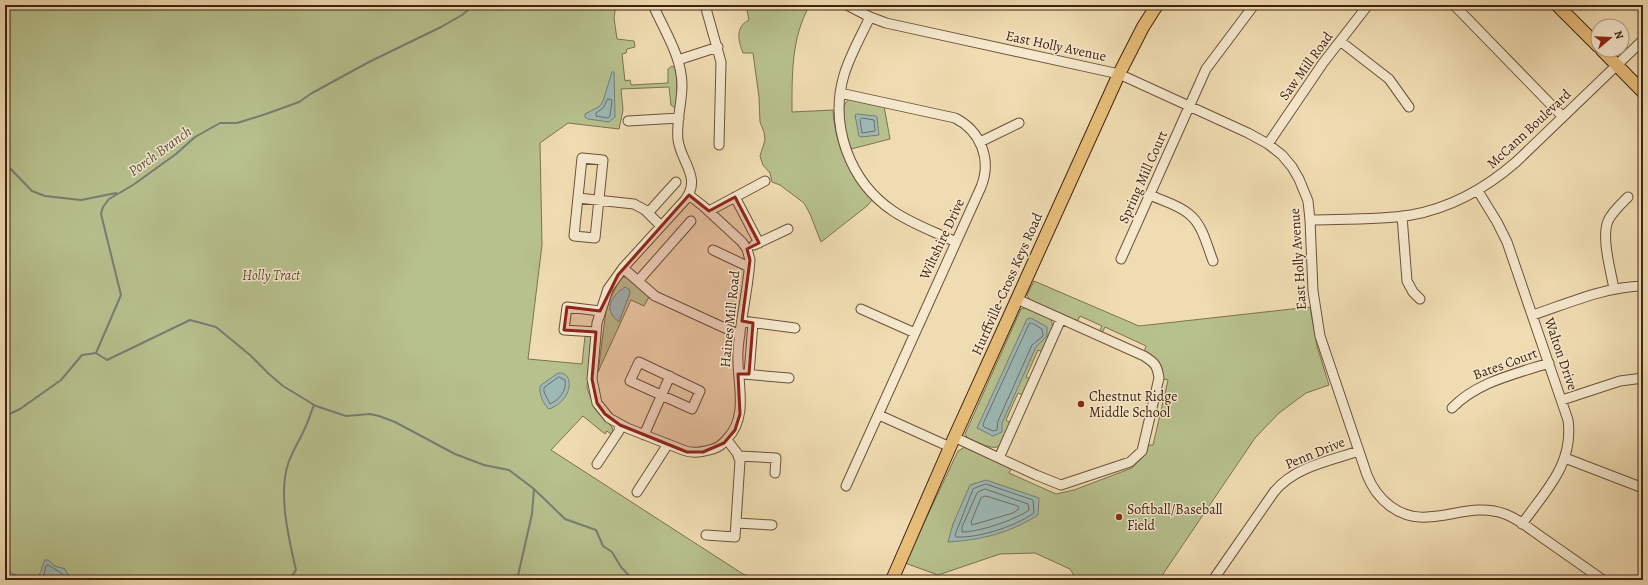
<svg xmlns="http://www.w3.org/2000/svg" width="1648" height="585" font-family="Alegreya,serif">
<rect width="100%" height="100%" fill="#f0dcb2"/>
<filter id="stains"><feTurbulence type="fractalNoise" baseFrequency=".005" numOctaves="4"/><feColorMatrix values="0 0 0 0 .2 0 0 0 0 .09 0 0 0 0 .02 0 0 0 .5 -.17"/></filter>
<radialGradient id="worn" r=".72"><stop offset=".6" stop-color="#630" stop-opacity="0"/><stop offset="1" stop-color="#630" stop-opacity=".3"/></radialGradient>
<path fill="#b7c18e" stroke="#7c7250" d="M 5,5 L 616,5 L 614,18 L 617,39 L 634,41 L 635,47 L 627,49 L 626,53 L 622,54 L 625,81 L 630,80 L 631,85 L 668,83 L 668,69 L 672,66 L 675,68 L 677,79 L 676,109 L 671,105 L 669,87 L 621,89 L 623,110 L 619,129 L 568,123 L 540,143 L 542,245 L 528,359 L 582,364 L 585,336 L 591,337 L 587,388 L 595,409 L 612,427 L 613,431 L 612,435 L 607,431 L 605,434 L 583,416 L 551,450 L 743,574 L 761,580 L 5,580 Z
M 744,5 L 810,5 C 791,37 792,76 792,112 L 833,110 C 835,146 849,174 872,200 L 867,206 L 821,242 L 810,214 L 804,203 L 780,185 L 772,182 L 770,173 L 763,165 L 760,156 L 765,140 L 764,132 L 760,122 L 759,97 L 753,53 L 743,53 C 738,40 735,27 749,20 L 747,10 Z
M 850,99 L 884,106 L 890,139 L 851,149 C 848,138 836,105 850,99 Z
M 621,277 C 632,275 642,290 649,297 L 644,306 L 631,300 L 598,372 L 606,311 L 610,299 Z
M 1034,281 L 1139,326 L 1310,307 L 1317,346 L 1329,385 L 1306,393 L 1279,413 L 1255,438 L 1159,580 L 1077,580 L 1070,569 L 1035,553 L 1000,554 L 938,575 L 905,563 L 958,451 L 965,447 L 1011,469 L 1009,473 L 1056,494 L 1074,490 L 1132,468 L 1144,455 L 1148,445 L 1153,445 L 1168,380 L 1163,379 C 1164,364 1156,357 1144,352 L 1146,346 L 1105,327 L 1102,333 L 1099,332 L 1102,326 L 1080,316 L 1077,322 L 1030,300 L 1027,295 Z
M 1025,308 L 1051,319 L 1053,328 L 1043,352 L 1038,350 L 1026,377 L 1031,379 L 1023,395 L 1018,393 L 1006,420 L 1011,423 C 1001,445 1003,454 977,442 C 972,440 967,439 965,434 L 1021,309 Z"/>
<path fill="#9db9b6" stroke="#787d74" d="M 612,72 L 614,72 L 615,117 L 609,122 L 588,119 L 585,117 L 585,114 L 600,106 L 603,101 Z
M 857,114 L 876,116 L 877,117 L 879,135 L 861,137 L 859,136 L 855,115 Z
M 625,287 L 629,289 L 630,293 L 619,322 C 603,310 610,297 625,287 Z
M 1031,318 L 1047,327 L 1047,336 L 1036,347 L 1002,423 L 1002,432 L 993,436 L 977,428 L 1027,319 Z
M 558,373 C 572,372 571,389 565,397 C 561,403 555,407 549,409 C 543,404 539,394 540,386 Z
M 986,480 L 1039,498 L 1038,515 C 1009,533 982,540 948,542 L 953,524 L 970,485 Z
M 45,560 L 48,560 L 55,566 L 65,569 L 71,580 L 5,580 L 5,571 C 16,573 28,585 38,576 C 42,572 42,565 45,560 Z"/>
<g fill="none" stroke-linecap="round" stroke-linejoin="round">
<path stroke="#6e6e64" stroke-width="1" d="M 608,99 L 612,100 L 610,116 L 608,118 L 596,116 L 596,113 L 603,108 Z
M 862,118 L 874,120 L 875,131 L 862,133 L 860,120 Z
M 1032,323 L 1042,329 L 1043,336 L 1032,345 L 998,421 L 997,430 L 993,431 L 984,427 L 983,424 L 1029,324 Z
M 559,377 L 565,380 C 567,391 559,400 550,404 L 544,392 L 544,388 Z
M 986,484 L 1033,500 L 1034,513 C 1014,527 979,538 956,537 L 955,535 L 973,489 Z
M 985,489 L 1028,504 L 1029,510 C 1015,520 979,532 962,532 L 962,527 L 977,493 Z
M 986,496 L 1018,506 L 1019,509 L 1013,513 L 972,525 L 971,522 L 981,498 Z
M 40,580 L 44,574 L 46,566 L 48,565 C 55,570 63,572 67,580"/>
<path stroke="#787d74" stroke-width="2" d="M 5,163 L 32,191 L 45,196 L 81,200 L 116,193
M 96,353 L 107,360 L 190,320 L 216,327 L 250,355 L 269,374 L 283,386 L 316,406 L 346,416 L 370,414 L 379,416 L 395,422 L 455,454 L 484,465 L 509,470 L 534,489 L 565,519 L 596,530 L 603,546 L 612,552 L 621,567 L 633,580
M 96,353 L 121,295 L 101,214 L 103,207 L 109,199 L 133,185 L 176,154 L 195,137 L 220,123 L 237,123 L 266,114 L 299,102 L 312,93 L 369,62 L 441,27 L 462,15 L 474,5
M 5,416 L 20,409 L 61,380 L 82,355 L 96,353
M 289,580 L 296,570 C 289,540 278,494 288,464 C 292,451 300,440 305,428 C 309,420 311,412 314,405
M 517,580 L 532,514 L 534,489"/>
<defs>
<path id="minor" d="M 653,5 C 664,30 682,57 682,85 C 682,103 676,122 678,140 C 681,162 702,178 685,200 L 623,268 L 608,289 L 597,323 L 592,379 L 597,403 L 609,418 L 627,428 L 683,450 C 693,454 702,452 713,449 C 719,447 723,444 727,439 C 750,415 736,381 738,351 C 740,321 748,291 750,260 L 747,249 L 742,242 L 703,206 L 689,195
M 705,5 L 721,62 L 719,145
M 847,5 L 870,17 L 886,23 L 1119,74 L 1248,133 L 1268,144 L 1282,155 L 1292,167 L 1299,179 L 1308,201 L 1310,220 L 1313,291 L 1320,336 L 1367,475 C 1377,500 1399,519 1427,517 C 1454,516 1477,504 1505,514 C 1519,519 1531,530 1543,538 C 1563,552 1583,566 1603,580
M 1454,5 L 1563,117
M 870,17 C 861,36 850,55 844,75 C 829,126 850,182 893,211 C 912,224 935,232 956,242
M 1340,41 L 1389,79 L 1409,107
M 678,60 L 718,47
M 840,93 L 955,118 C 981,131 992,160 981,187 L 846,486
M 628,121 L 679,118
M 980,142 L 1019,123
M 1268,144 L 1323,63 L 1368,5
M 582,158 L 603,160 L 595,238 L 574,236 Z
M 1478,191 L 1497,222 L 1507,242 L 1568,420 C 1574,464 1546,490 1522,524
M 1150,195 C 1163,201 1179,205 1189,214 C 1203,225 1207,246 1213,261
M 735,197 L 759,243
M 578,198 L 634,204 L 645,210 L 661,226
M 709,211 L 765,181
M 648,213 L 676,182
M 1402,216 L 1407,281 L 1413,292 L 1420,299
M 1310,220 C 1342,219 1381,220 1411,215 C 1451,208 1486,188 1516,162 L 1643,40
M 754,245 L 788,229
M 713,250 L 749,267
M 1121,259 L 1206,69 L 1254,5
M 623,268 L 655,296 L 740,335
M 638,281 L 691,221
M 1614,289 C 1611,271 1601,238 1608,221 C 1612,212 1621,204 1628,197
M 861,309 L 915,333
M 1533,315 C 1569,303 1604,287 1643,286
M 742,321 L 795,328
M 596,332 L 564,330 L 567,307 L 600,311
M 639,362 L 700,391 L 692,409 L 630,381 Z
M 743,374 L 789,378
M 749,374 L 753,323
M 1562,400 L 1620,381 L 1643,378
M 1452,408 C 1477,382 1515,374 1549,363
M 879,415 L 950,447
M 644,435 L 670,376
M 954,437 L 999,458 L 1061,319
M 739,456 L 776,458 L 775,473
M 999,458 L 1036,475 L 1061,485 L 1130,462 L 1142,451 L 1159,378 C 1157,365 1155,363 1144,356 L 1017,299
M 1565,458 L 1643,488
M 597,464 L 619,431 L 620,425
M 637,492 L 668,444
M 736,523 L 772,525
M 706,535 L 735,537 L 740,461 L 737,453 L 727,440
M 1213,580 L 1274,492 C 1294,467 1329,461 1359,451"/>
<path id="major" d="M 1557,5 L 1598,46
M 1602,50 L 1643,92
M 892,580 L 950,447 L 1119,74 L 1143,27 L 1157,5"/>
</defs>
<use href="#minor" stroke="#6c5039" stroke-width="11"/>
<use href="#major" stroke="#402211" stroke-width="14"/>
<use href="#minor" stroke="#f5e8cd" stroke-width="9"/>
<use href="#major" stroke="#e8be79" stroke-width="12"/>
</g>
<path fill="#8f2418" fill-opacity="0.2" stroke="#8f2418" stroke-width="3" stroke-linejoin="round" d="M 689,195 L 709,211 L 735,197 L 759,243 L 747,249 L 750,260 L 742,321 L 753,323 L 749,374 L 738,374 L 740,414 L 735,430 L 724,443 L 703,452 L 687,452 L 620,425 L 605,414 L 597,403 L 592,379 L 596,332 L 564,330 L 567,307 L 600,311 L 618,275 Z"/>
<g fill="#8f2418" stroke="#f5e8cd" stroke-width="1.5">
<circle cx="1081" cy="404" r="4"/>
<circle cx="1119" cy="517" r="4"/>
</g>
<g text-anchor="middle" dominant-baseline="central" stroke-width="3" stroke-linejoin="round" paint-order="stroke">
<g font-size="14" fill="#402211" stroke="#f5e8cd">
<text transform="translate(1056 46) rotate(12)">East Holly Avenue</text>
<text transform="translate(1306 66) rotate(-54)">Saw Mill Road</text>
<text transform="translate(1529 129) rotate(-43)">McCann Boulevard</text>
<text transform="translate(1143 177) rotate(-66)">Spring Mill Court</text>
<text transform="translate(942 239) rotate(-65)">Wiltshire Drive</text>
<text transform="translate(1298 259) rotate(-94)">East Holly Avenue</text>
<text transform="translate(1007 284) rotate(-66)">Hurffville-Cross Keys Road</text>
<text transform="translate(730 319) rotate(-84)">Haines Mill Road</text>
<text transform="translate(1561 354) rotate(71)">Walton Drive</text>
<text transform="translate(1505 364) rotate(-20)">Bates Court</text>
<text transform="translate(1315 453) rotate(-22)">Penn Drive</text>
</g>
<g font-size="14" font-style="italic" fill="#5e4a30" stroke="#f5e8cd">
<text x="271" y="275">Holly Tract</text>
</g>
<g font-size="14" fill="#402211" stroke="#f5e8cd" text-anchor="start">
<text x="1089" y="396">Chestnut Ridge<tspan x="1089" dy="16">Middle School</tspan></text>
<text x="1127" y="509">Softball/Baseball<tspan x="1127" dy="16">Field</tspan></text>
</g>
<g font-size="15" font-style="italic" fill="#5c4f43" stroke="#f5e8cd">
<text transform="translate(160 151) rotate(-36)">Porch Branch</text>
</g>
</g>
<rect width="1648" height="585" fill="none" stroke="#f0dcb2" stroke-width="20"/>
<rect x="6" y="6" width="1636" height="573" fill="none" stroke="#402211" stroke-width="2"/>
<rect x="10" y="10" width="1628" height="565" fill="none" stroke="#402211"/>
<g transform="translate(1610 38) rotate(71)"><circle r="19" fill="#f5e8cd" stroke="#ad9982"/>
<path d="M0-3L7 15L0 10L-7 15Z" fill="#8f2418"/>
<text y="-6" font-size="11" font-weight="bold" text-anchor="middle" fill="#402211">N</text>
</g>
<rect width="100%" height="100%" filter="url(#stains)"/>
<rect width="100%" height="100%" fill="url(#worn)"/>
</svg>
